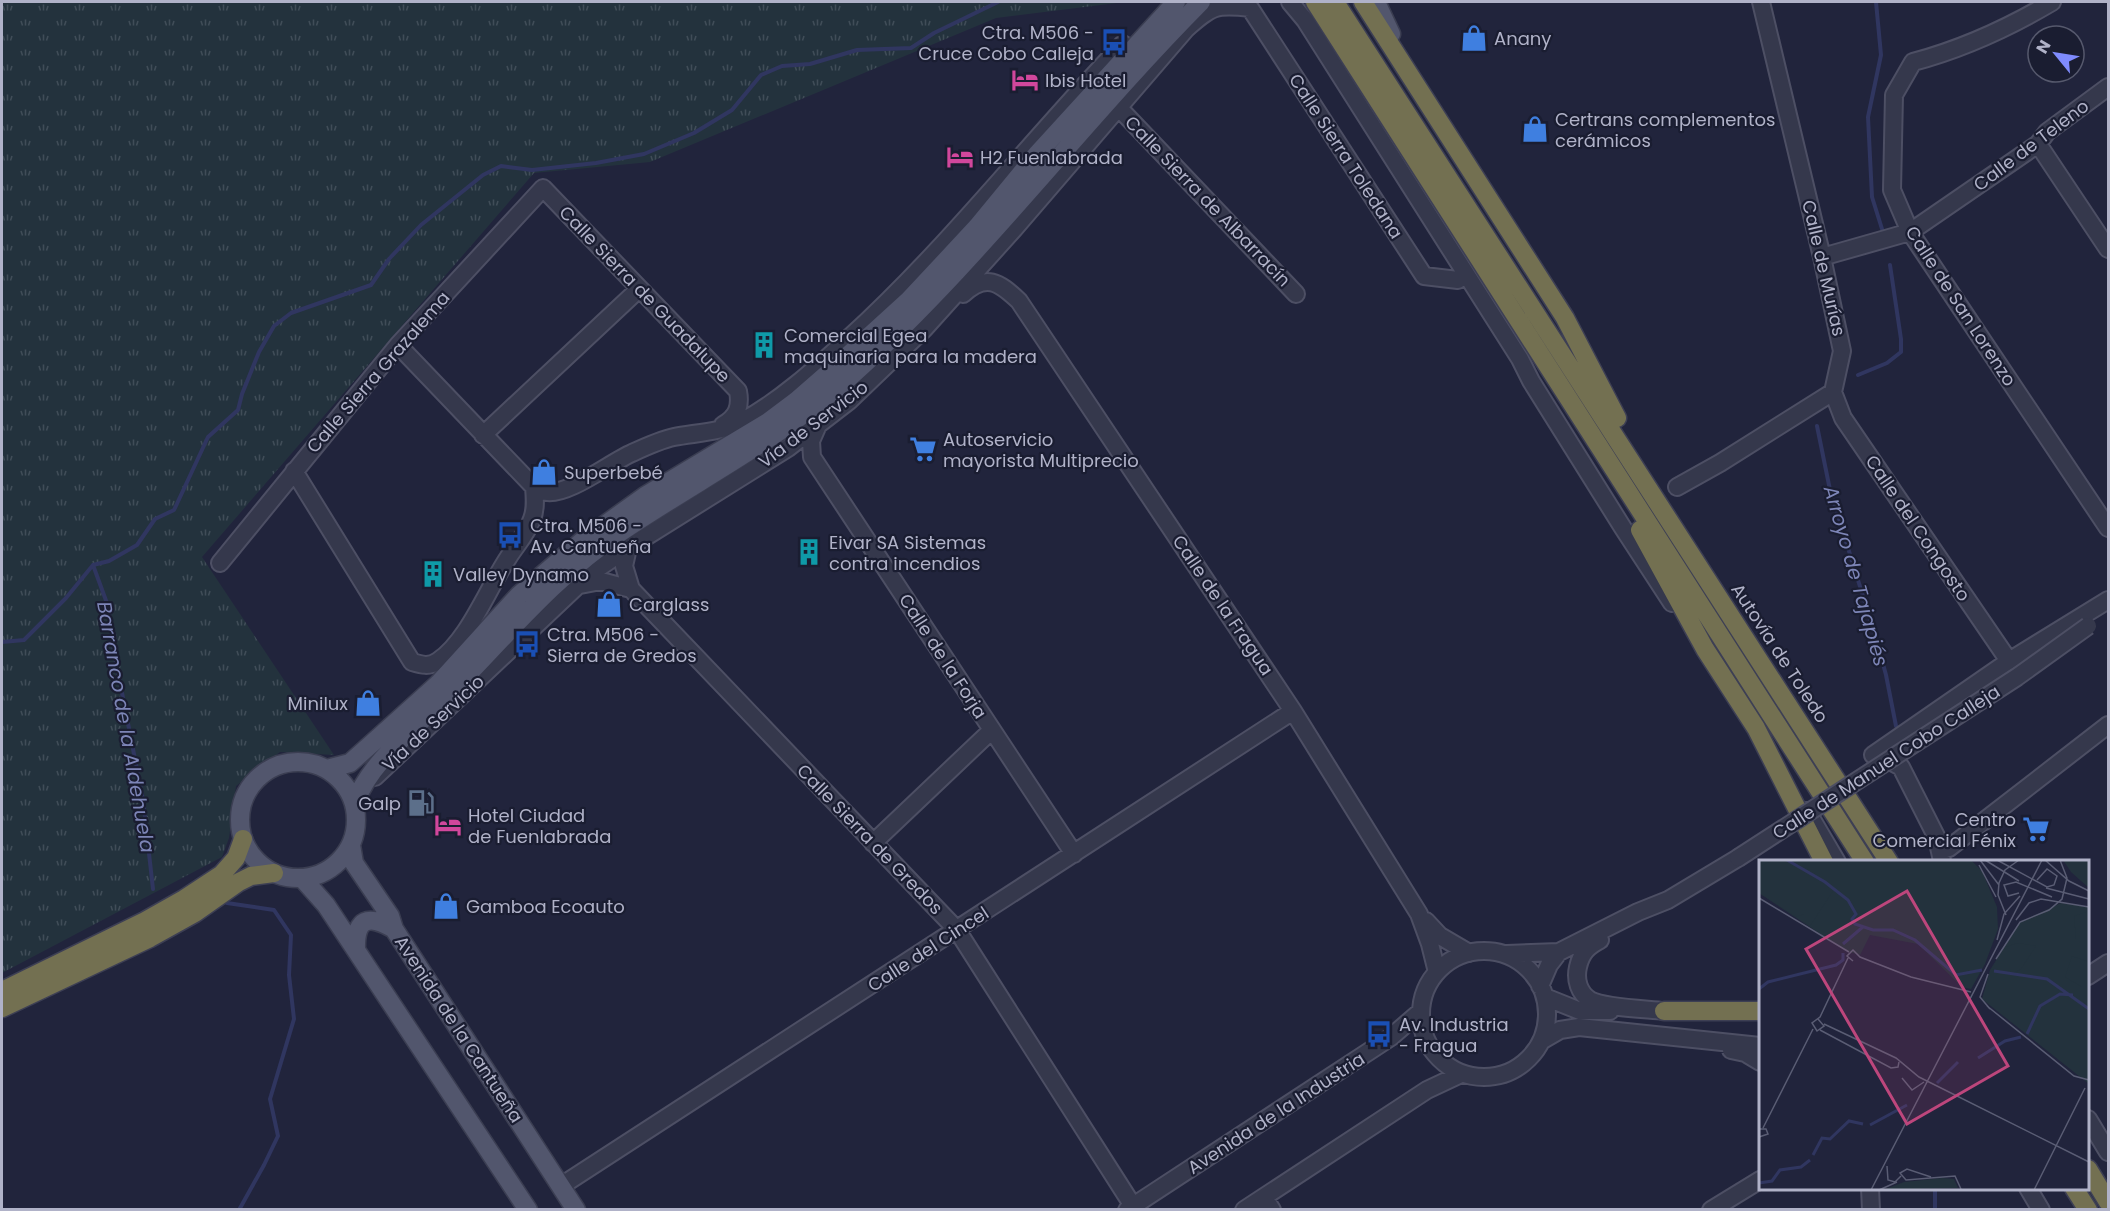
<svg xmlns="http://www.w3.org/2000/svg" width="2110" height="1211" font-family="Poppins,sans-serif">
<defs>
<pattern id="grass-tufts" width="24" height="20" patternUnits="userSpaceOnUse" patternTransform="scale(1.5)"><rect width="24" height="20" fill="#23323d"/><path d="M3 7l-1-3M5 7V3M7 7l1-3M15 17l-1-3M17 17v-4M19 17l1-3" fill="none" stroke="#404d58"/></pattern>
</defs>
<rect width="100%" height="100%" fill="#21243c"/>
<path fill="url(#grass-tufts)" d="M 2,2 L 1125,2 L 996,18 L 650,162 L 534,173 L 202,557 L 334,755 L 280,752 L 236,786 L 229,838 L 222,857 L 2,973 Z"/>
<g fill="none" stroke-linecap="round" stroke-linejoin="round">
<path stroke="#303660" stroke-width="4" d="M 1876,2 L 1881,55 L 1868,117 L 1872,197 L 1882,229
M 1858,375 L 1887,363 L 1901,352 L 1901,339 L 1890,265
M 1817,426 L 1830,490 L 1876,638 L 1886,675 L 1896,726
M 93,565 L 108,606 L 114,652 L 143,800 L 153,889
M 2,642 L 24,640 L 66,598 L 93,565 L 109,561 L 137,545 L 155,519 L 174,510 L 208,437 L 238,410 L 242,394 L 259,352 L 274,326 L 291,313 L 371,285 L 389,259 L 421,225 L 483,175 L 501,166 L 532,170 L 596,163 L 644,154 L 694,133 L 732,110 L 761,75 L 782,66 L 810,64 L 857,50 L 911,48 L 934,33 L 998,2
M 227,903 L 274,910 L 291,935 L 289,975 L 294,1019 L 270,1099 L 278,1136 L 264,1165 L 239,1210
M 1935,1188 L 1935,1210"/>
<defs>
<path id="minor" d="M 1290,2 L 1305,20 L 1520,359 L 1531,381 L 1623,528 L 1672,603
M 2052,2 C 2008,28 1962,49 1913,62 L 1894,95 L 1892,190 L 1910,232 L 2108,528
M 1119,108 L 1296,294
M 2038,144 L 2108,249
M 1822,257 L 1910,232 L 2038,144 L 2047,132 L 2108,87
M 963,294 C 986,273 999,282 1019,301 L 1293,711 L 1419,914 L 1430,944 L 1437,972
M 398,345 L 534,487 C 538,489 542,491 546,492 C 568,496 611,462 632,453 C 645,447 660,440 674,437 C 694,433 723,432 741,422 C 780,401 815,369 848,339 C 948,248 1030,141 1123,44
M 1833,392 L 1843,418 L 2009,661
M 818,425 L 811,441 L 812,457 L 1074,854
M 483,435 L 639,289
M 294,471 L 412,662 C 422,665 429,667 438,661 C 468,641 488,588 508,558 C 516,545 527,534 532,519 C 536,509 535,498 534,487
M 1677,487 L 1720,463 L 1833,392 L 1842,351 L 1822,257 L 1761,2
M 628,548 L 624,566 L 631,589
M 220,563 L 398,345 L 543,188 L 738,391 C 741,407 737,417 723,425
M 580,585 L 601,581 L 631,589 L 957,930 L 1133,1206
M 1873,755 L 2009,661 L 2108,600
M 1876,756 L 1884,758 L 1901,767 L 1937,838 L 1942,861
M 375,777 L 591,573 L 628,548 L 788,448 L 849,401 L 924,329 L 1014,229 L 1186,29 C 1212,6 1215,4 1250,8 L 1424,276 L 1458,280
M 1807,811 L 1837,862
M 873,843 L 992,730
M 1940,851 L 1949,848 L 1962,838 L 2108,725
M 1426,921 L 1440,936 L 1469,953
M 1600,940 C 1588,946 1581,953 1578,967 C 1575,980 1579,993 1590,1000 C 1605,1008 1647,1009 1664,1011
M1421 1014a63 63 0 1 1 126 0a63 63 0 1 1-126 0Z
M 1507,954 L 1559,952 L 1638,912 L 1668,900 L 1738,858
M 2088,976 L 2108,963
M 1540,986 L 1549,965 L 1559,952
M 1545,997 L 1580,1011 L 1610,1011
M 1541,1041 L 1560,1030 L 1579,1027 L 1760,1046
M 1731,1050 L 1745,1053 L 1760,1062
M 2088,1119 L 2108,1152
M 561,1186 L 1293,711
M 1870,1188 L 1871,1210
M 2028,1188 L 2041,1210
M 1264,1197 L 1272,1210
M 1127,1210 L 1391,1037 L 1421,1011
M 1244,1210 L 1427,1090 L 1461,1074
M 1711,1210 L 1760,1180"/>
<path id="major" d="M 1376,2 L 1391,34
M240 820a58 58 0 1 1 116 0a58 58 0 1 1-116 0Z
M 327,769 L 350,763 L 378,738 L 438,684 L 519,595 L 581,542 L 645,496 L 768,422 L 796,401 L 843,360 L 909,300 L 977,227 L 1038,153 L 1176,2
M 354,804 C 373,758 411,733 445,698 C 502,641 553,577 621,532 C 698,480 780,439 850,377 C 978,262 1080,124 1201,2
M 351,845 L 354,863 L 390,916 L 394,929 L 576,1210
M 302,878 L 326,905 L 528,1210
M 356,950 C 355,918 368,914 394,929"/>
<path id="highway" d="M 1315,2 L 1865,862
M 1335,2 L 1889,862
M 1363,2 L 1565,318 L 1617,418
M 1640,530 L 1705,649 L 1756,728 L 1824,862
M 2,991 L 145,921 L 184,899 L 222,874 L 236,858 L 243,839
M 2,1008 L 150,938 L 195,913 L 239,882 L 251,876 L 274,873
M 1664,1011 L 1760,1011
M 2088,1169 L 2108,1202
M 2074,1188 L 2088,1210"/>
</defs>
<use href="#minor" stroke="#4d4f64" stroke-width="20"/>
<use href="#major" stroke="#3b3e52" stroke-width="21"/>
<use href="#highway" stroke="#3d3f54" stroke-width="21"/>
<use href="#minor" stroke="#35384c" stroke-width="16"/>
<use href="#major" stroke="#52566d" stroke-width="18"/>
<use href="#highway" stroke="#737051" stroke-width="18"/>
<defs>
<path id="minor-bridge" d="M 1738,858 L 2017,677 L 2088,626"/>
</defs>
<use href="#minor-bridge" stroke="#4d4f64" stroke-width="20" stroke-linecap="butt"/>
<use href="#minor-bridge" stroke="#35384c" stroke-width="16"/>
</g>
<defs>
<symbol id="shop-bare" viewBox="-9 -9 18 18"><path d="M-5-2.5h2.3a2.7 3.5 0 0 1 5.4 0H5L5.5 6h-11ZM-1.5-2.5h3a1.5 2.3 0 0 0-3 0Z" fill="#3f7fe0" stroke="#1a1d31" stroke-width="2.5" paint-order="stroke"/></symbol>
<symbol id="bus-bare" viewBox="-9 -9 18 18"><path d="M-5-6H5V4H4V6H2V4H-2V6H-4V4H-5ZM-3.5-4V0h7V-4ZM-3.5 1.2v1.5H-2V1.2ZM2 1.2v1.5H3.5V1.2Z" fill="#1a4fb4" stroke="#1a1d31" stroke-width="2.5" paint-order="stroke"/></symbol>
<symbol id="hotel-bare" viewBox="-9 -9 18 18"><path d="M-6-4.5h1.5V1H6V5H4.5V3h-9V5H-6ZM-4 0a1.8 1.8 0 1 1 3.6 0ZM.5 0V-2.5h3Q6-2.5 6 0Z" fill="#d1479c" stroke="#1a1d31" stroke-width="2.5" paint-order="stroke"/></symbol>
<symbol id="building-bare" viewBox="-9 -9 18 18"><path d="M-4-6H4V6H1V3H-1V6H-4ZM-2.5-4.3h1.7v1.8h-1.7ZM.8-4.3h1.7v1.8H.8ZM-2.5-1h1.7V.8h-1.7ZM.8-1h1.7V.8H.8Z" fill="#0f9aa8" stroke="#1a1d31" stroke-width="2.5" paint-order="stroke"/></symbol>
<symbol id="supermarket-bare" viewBox="-9 -9 18 18"><path d="M-6-5.5h2.5l.6 2H6L4.5 2H-2.5L-4.4-4H-6ZM-1.5 3.2a1.3 1.3 0 1 0 .1 0ZM3 3.2a1.3 1.3 0 1 0 .1 0Z" fill="#3f7fe0" stroke="#1a1d31" stroke-width="2.5" paint-order="stroke"/></symbol>
<symbol id="fuel-bare" viewBox="-9 -9 18 18"><path d="M-5.5-6h7V0h2V4h1.3V-2.5L3-4.5l.8-.8L6-3V5H2.5V1h-1V6h-7ZM-4.2-4.7v3.2H.2V-4.7Z" fill="#5c6f8a" stroke="#1a1d31" stroke-width="2.5" paint-order="stroke"/></symbol>
</defs>
<g fill-rule="evenodd">
<use href="#shop-bare" x="1455" y="19" width="38" height="38"/>
<use href="#bus-bare" x="1095" y="23" width="38" height="38"/>
<use href="#hotel-bare" x="1006" y="61" width="38" height="38"/>
<use href="#shop-bare" x="1516" y="110" width="38" height="38"/>
<use href="#hotel-bare" x="941" y="138" width="38" height="38"/>
<use href="#building-bare" x="745" y="326" width="38" height="38"/>
<use href="#supermarket-bare" x="904" y="430" width="38" height="38"/>
<use href="#shop-bare" x="525" y="453" width="38" height="38"/>
<use href="#bus-bare" x="491" y="516" width="38" height="38"/>
<use href="#building-bare" x="790" y="533" width="38" height="38"/>
<use href="#building-bare" x="414" y="555" width="38" height="38"/>
<use href="#shop-bare" x="590" y="585" width="38" height="38"/>
<use href="#bus-bare" x="508" y="625" width="38" height="38"/>
<use href="#shop-bare" x="349" y="684" width="38" height="38"/>
<use href="#fuel-bare" x="402" y="784" width="38" height="38"/>
<use href="#hotel-bare" x="429" y="806" width="38" height="38"/>
<use href="#supermarket-bare" x="2017" y="810" width="38" height="38"/>
<use href="#shop-bare" x="427" y="887" width="38" height="38"/>
<use href="#bus-bare" x="1360" y="1015" width="38" height="38"/>
</g>
<g text-anchor="middle" dominant-baseline="central" stroke-width="4.5" stroke-linejoin="round" paint-order="stroke">
<g font-size="18" fill="#b0b2c8" stroke="#1a1d31" text-anchor="start">
<text x="1094" y="32" text-anchor="end">Ctra. M506 -<tspan x="1094" dy="21">Cruce Cobo Calleja</tspan></text>
<text x="1494" y="38">Anany</text>
<text x="1045" y="80">Ibis Hotel</text>
<text x="1555" y="119">Certrans complementos<tspan x="1555" dy="21">cerámicos</tspan></text>
<text x="980" y="157">H2 Fuenlabrada</text>
<text x="784" y="335">Comercial Egea<tspan x="784" dy="21">maquinaria para la madera</tspan></text>
<text x="943" y="439">Autoservicio<tspan x="943" dy="21">mayorista Multiprecio</tspan></text>
<text x="564" y="472">Superbebé</text>
<text x="530" y="525">Ctra. M506 -<tspan x="530" dy="21">Av. Cantueña</tspan></text>
<text x="829" y="542">Eivar SA Sistemas<tspan x="829" dy="21">contra incendios</tspan></text>
<text x="453" y="574">Valley Dynamo</text>
<text x="629" y="604">Carglass</text>
<text x="547" y="634">Ctra. M506 -<tspan x="547" dy="21">Sierra de Gredos</tspan></text>
<text x="348" y="703" text-anchor="end">Minilux</text>
<text x="401" y="803" text-anchor="end">Galp</text>
<text x="468" y="815">Hotel Ciudad<tspan x="468" dy="21">de Fuenlabrada</tspan></text>
<text x="2016" y="819" text-anchor="end">Centro<tspan x="2016" dy="21">Comercial Fénix</tspan></text>
<text x="466" y="906">Gamboa Ecoauto</text>
<text x="1399" y="1024">Av. Industria<tspan x="1399" dy="21">- Fragua</tspan></text>
</g>
<g font-size="18" fill="#b0b2c8" stroke="#1a1d31">
<text transform="translate(2031 145) rotate(-37)">Calle de Teleno</text>
<text transform="translate(1346 156) rotate(57)">Calle Sierra Toledana</text>
<text transform="translate(1208 201) rotate(46)">Calle Sierra de Albarracín</text>
<text transform="translate(1824 268) rotate(77)">Calle de Murías</text>
<text transform="translate(645 294) rotate(46)">Calle Sierra de Guadalupe</text>
<text transform="translate(1961 306) rotate(57)">Calle de San Lorenzo</text>
<text transform="translate(378 372) rotate(-49)">Calle Sierra Grazalema</text>
<text transform="translate(813 424) rotate(-37)">Vía de Servicio</text>
<text transform="translate(1918 528) rotate(56)">Calle del Congosto</text>
<text transform="translate(1223 605) rotate(56)">Calle de la Fragua</text>
<text transform="translate(1780 653) rotate(57)">Autovía de Toledo</text>
<text transform="translate(943 656) rotate(57)">Calle de la Forja</text>
<text transform="translate(433 723) rotate(-43)">Vía de Servicio</text>
<text transform="translate(1886 762) rotate(-33)">Calle de Manuel Cobo Calleja</text>
<text transform="translate(870 839) rotate(46)">Calle Sierra de Gredos</text>
<text transform="translate(928 949) rotate(-33)">Calle del Cincel</text>
<text transform="translate(459 1029) rotate(57)">Avenida de la Cantueña</text>
<text transform="translate(1276 1113) rotate(-33)">Avenida de la Industria</text>
</g>
<g font-size="20" font-style="italic" fill="#7d85b7" stroke="#1a1d31">
<text transform="translate(1856 576) rotate(74)">Arroyo de Tajapiés</text>
<text transform="translate(126 727) rotate(80)">Barranco de la Aldehuela</text>
</g>
</g>
<g transform="translate(1759 860)">
<rect width="330" height="330" fill="#21243c"/>
<path d="M 0,0 L 212,0 L 223,11 L 238,47 L 239,69 L 226,104 L 212,129 L 203,127 L 159,84 L 111,75 L 101,95 L 87,91 L 0,33 ZM 302,43 L 330,47 L 330,224 L 223,139 L 231,110 L 261,62 Z" fill="#23323d"/>
<path d="M 304,0 L 330,0 L 330,28 L 312,12 ZM 330,51 L 330,79 L 317,79 L 315,56 ZM 259,83 L 277,86 L 262,109 L 251,115 L 232,109 L 246,87 ZM 313,96 L 330,102 L 330,147 L 323,140 L 323,127 L 306,117 Z" fill="#23323d"/>
<path d="M 183,318 L 195,319 L 199,328 L 124,330 L 145,322 Z" fill="#23323d"/>
<path d="M 14,0 L 28,0 L 76,28 L 51,66 L 45,62 L 45,54 L 37,57 L 0,33 L 0,7 Z" fill="#23323d"/>
<path fill="none" stroke="#303660" stroke-width="3" d="M 28,0 L 66,22 L 89,40 L 97,54 L 93,59 L 96,64 L 114,70 L 134,70 L 156,80 L 197,115 L 223,110M 84,84 L 105,66M 235,111 L 288,119 L 330,149M 0,129 L 9,122 L 77,105 L 84,100 L 84,93M 268,174 L 281,146 L 301,134 L 314,135M 219,198 L 246,181 L 262,177M 178,223 L 199,202M 111,265 L 148,245M 54,295 L 63,278 L 71,279 L 90,261 L 104,264M 0,323 L 13,321 L 21,310 L 42,307 L 51,300"/>
<path fill="none" stroke="#5a5d74" stroke-width="1.5" d="M 221,0 L 240,25M 226,0 L 260,21M 238,0 L 288,27 L 295,25 L 298,16 L 288,9 L 278,20M 286,0 L 310,21 L 330,31M 220,5 L 237,37M 287,28 L 330,39M 260,33 L 249,36 L 245,25 L 257,22 L 293,37M 0,38 L 90,92M 247,55 L 239,35 L 240,23 L 246,10 L 260,0M 257,60 L 270,43 L 282,39 L 330,47M 238,80 L 245,54 L 261,36M 237,99 L 261,62 L 290,50 L 303,39 L 308,18 L 301,0M 94,101 L 88,96 L 94,90 L 101,97 L 152,117 L 212,132M 229,114 L 221,137 L 231,149M 228,146 L 315,216 L 330,220M 59,159 L 65,166 L 58,171 L 53,163 L 61,157 L 89,98M 65,164 L 137,198 L 160,217 L 330,302M 61,170 L 132,208 L 139,207 L 140,202M 143,218 L 153,230 L 165,222M 4,268 L 54,169M 0,277 L 9,274 L 7,269 L 0,269M 128,306 L 129,320 L 136,322 L 142,316M 172,317 L 148,309 L 141,313 L 147,320 L 196,316 L 202,329M 112,330 L 283,0M 120,330 L 138,322M 275,330 L 326,228"/>
<path fill="#bd467c" fill-opacity="0.15" stroke="#bd467c" stroke-width="3" d="M 148,31 L 249,206 L 148,264 L 47,89 Z"/>
<rect width="330" height="330" fill="none" stroke="#b0b2c8" stroke-width="3"/>
</g>
<rect width="2110" height="1211" fill="none" stroke="#b0b2c8" stroke-width="6"/>
<g transform="translate(2056 54) rotate(300)"><circle r="28" fill="#1a1d31" stroke="#56596d" stroke-width="1.5"/>
<path d="M0-4.5L10 22L0 15L-10 22Z" fill="#7f8bfe"/>
<text y="-9" font-size="16" font-weight="bold" text-anchor="middle" fill="#b0b2c8">N</text>
</g>
</svg>
